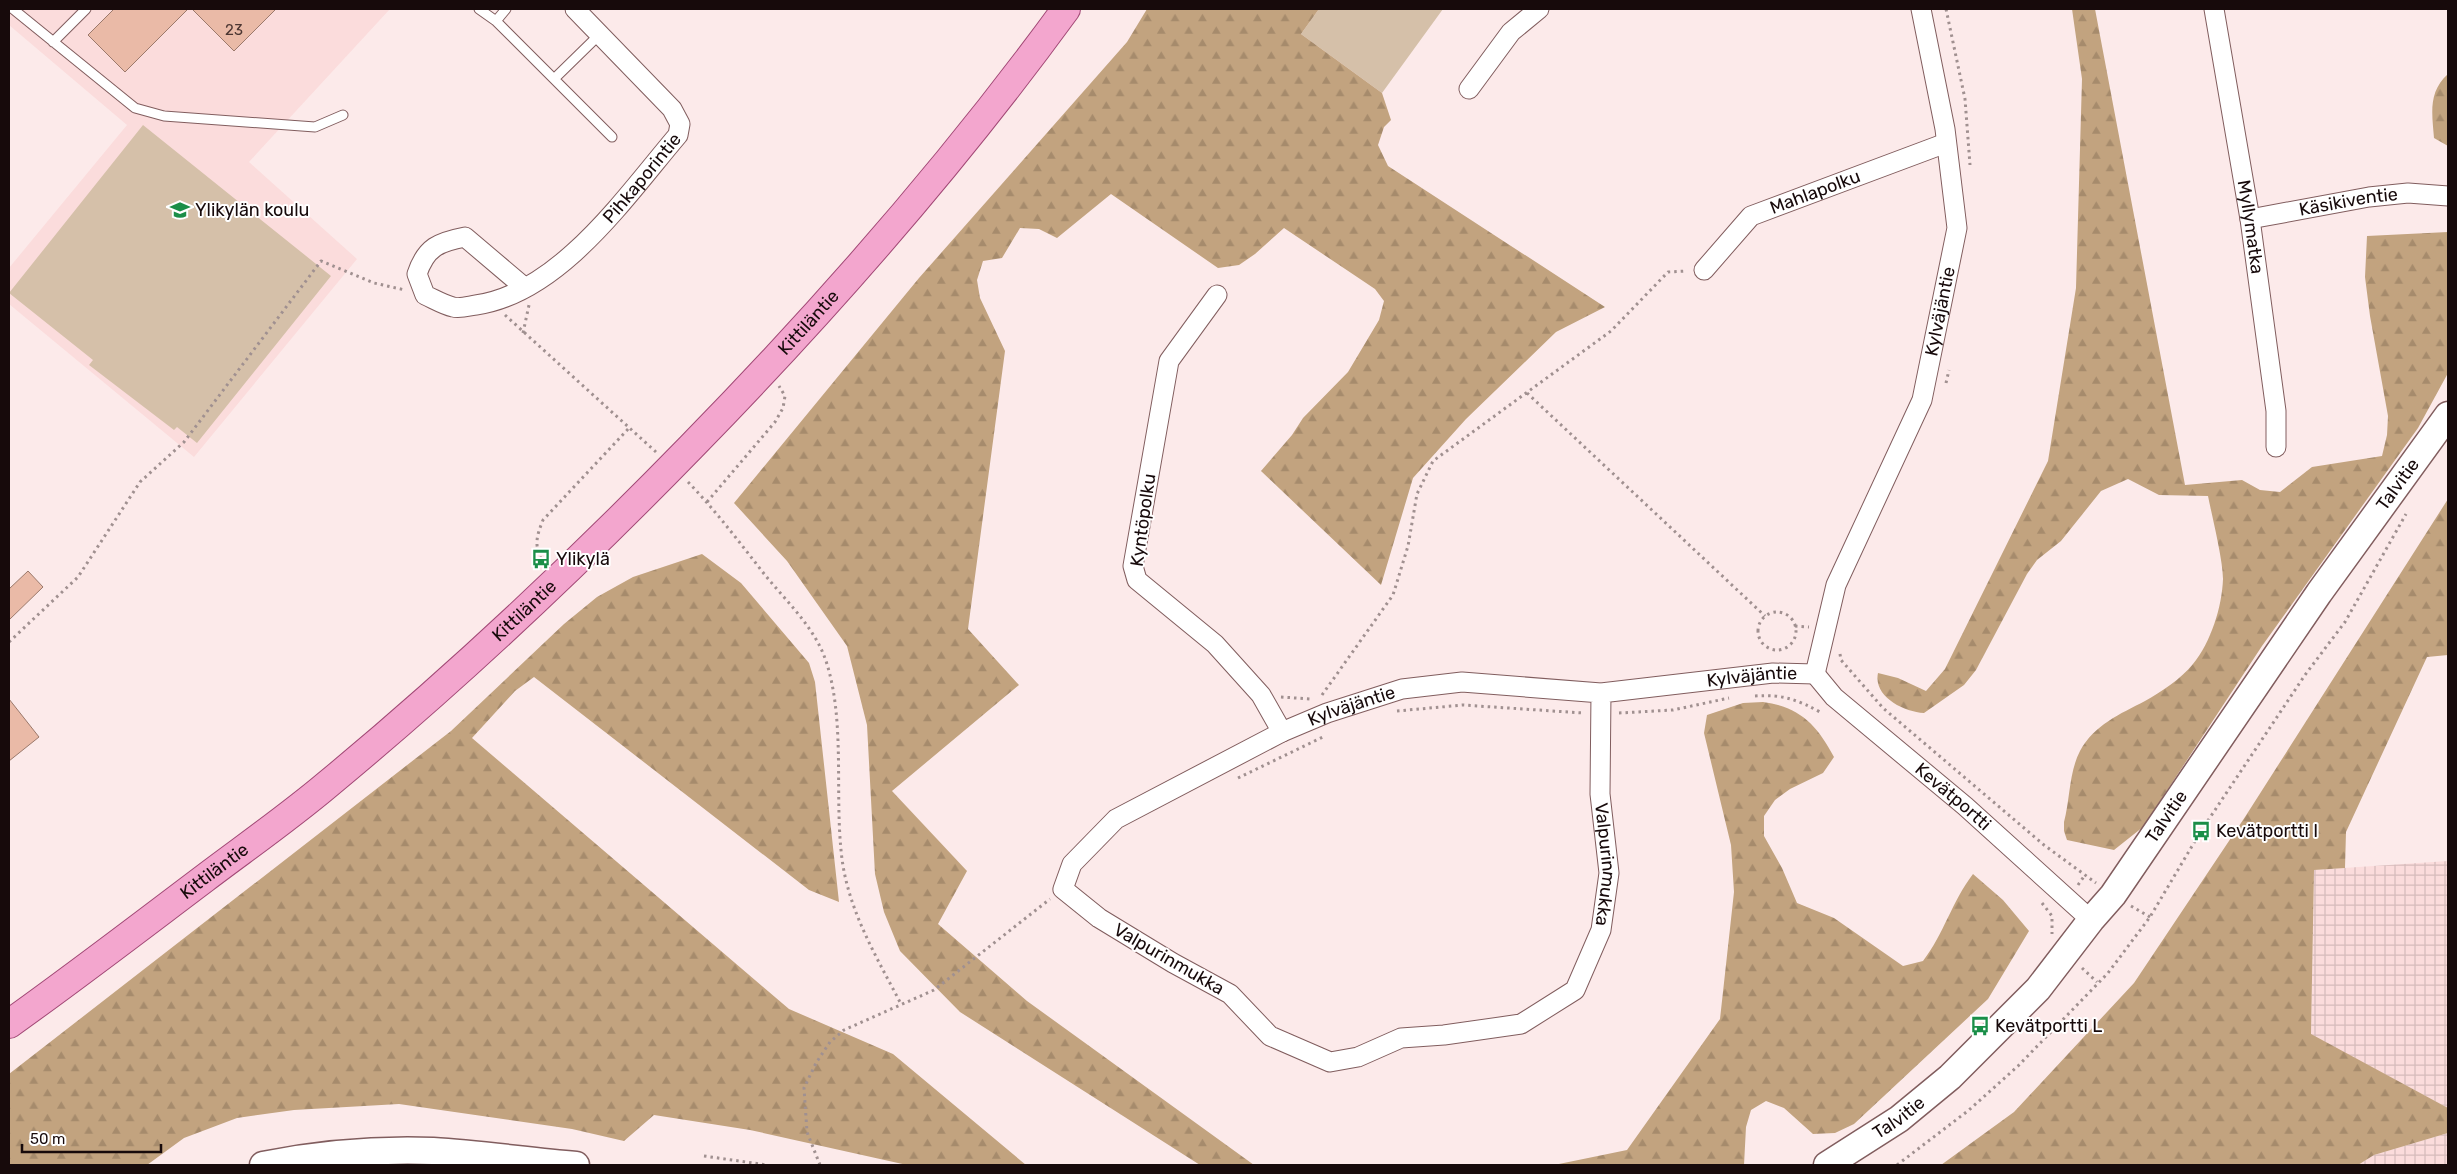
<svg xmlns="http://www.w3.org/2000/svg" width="2457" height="1174" font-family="Rubik,sans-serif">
<defs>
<pattern id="industrial-grid" width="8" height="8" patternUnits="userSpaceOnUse" patternTransform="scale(1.25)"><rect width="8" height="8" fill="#fbdcdc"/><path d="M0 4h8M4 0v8" fill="none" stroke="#d6bbbb"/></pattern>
<pattern id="forest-firs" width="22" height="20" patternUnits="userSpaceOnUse" patternTransform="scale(1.25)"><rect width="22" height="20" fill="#c2a37f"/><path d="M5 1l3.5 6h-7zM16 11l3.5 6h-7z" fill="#a68b6c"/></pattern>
</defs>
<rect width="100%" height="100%" fill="#fceaea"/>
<path fill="#fbdcdc" d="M 9,9 L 390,9 L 249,162 L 357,259 L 194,457 L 9,304 L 9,268 L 127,125 L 9,25 Z"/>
<path fill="url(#industrial-grid)" d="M 2448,861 L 2448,1108 L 2311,1035 L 2314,870 Z
M 2448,1133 L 2448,1165 L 2358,1165 L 2374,1155 Z"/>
<path fill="#d5c0a9" d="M 1319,9 L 1443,9 L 1382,93 L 1301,34 Z
M 143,125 L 331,276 L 197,443 L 177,427 L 174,430 L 89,365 L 93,360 L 9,293 Z"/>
<path fill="url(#forest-firs)" d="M 1147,9 L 1319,9 L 1301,34 L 1382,93 L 1391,120 L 1384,127 L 1378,145 L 1388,166 L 1605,307 L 1556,332 L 1466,419 L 1413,478 L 1381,585 L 1261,471 L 1292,435 L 1303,418 L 1348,372 L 1379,320 L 1384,301 L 1375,289 L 1284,228 L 1255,254 L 1239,265 L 1218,268 L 1111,194 L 1057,238 L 1039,229 L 1020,228 L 1002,258 L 983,261 L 977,280 L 980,298 L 1005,351 L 968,629 L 1019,685 L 892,791 L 967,871 L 938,924 L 1027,1001 L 1254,1165 L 1200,1165 L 960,1012 L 900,951 L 884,912 L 875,874 L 867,725 L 847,646 L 787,561 L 734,503 L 919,278 L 1127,42 Z
M 2072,9 L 2095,9 L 2185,485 L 2242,480 L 2260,490 L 2280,492 L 2312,467 L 2382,456 L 2387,435 L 2388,416 L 2370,316 L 2365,277 L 2367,236 L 2448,232 L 2448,373 L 2418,428 L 2262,646 L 2143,827 L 2114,850 L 2067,840 L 2064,831 L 2064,822 C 2070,800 2069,772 2080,751 C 2094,725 2120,714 2145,701 C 2161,692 2181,679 2193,664 C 2211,642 2222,607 2223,579 C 2223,560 2212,516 2208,496 L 2159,495 L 2128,479 L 2101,491 L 2061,541 L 2037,560 L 2027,574 L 1976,670 L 1964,685 L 1924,713 C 1903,712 1873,696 1878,673 L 1898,678 L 1926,691 L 1945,669 L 2048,461 L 2076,288 L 2082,79 Z
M 2448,74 L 2448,146 L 2434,138 C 2432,113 2428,92 2448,74 Z
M 2448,499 L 2448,655 L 2427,657 L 2346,832 L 2345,868 L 2314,870 L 2311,1034 L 2448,1108 L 2448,1133 L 2374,1155 L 2358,1165 L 1941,1165 L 2014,1112 L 2134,983 L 2245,817 Z
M 702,554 L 741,583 L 809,663 L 815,682 L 839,902 L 809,890 L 534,677 L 515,691 L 472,738 L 789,1009 L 893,1054 L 1026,1165 L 907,1165 L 750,1130 L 654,1115 L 624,1141 L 572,1129 L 399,1104 L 294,1110 L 237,1118 L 184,1138 L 147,1165 L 9,1165 L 9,1074 L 451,731 L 564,624 L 597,597 L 633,577 Z
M 1763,702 C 1800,707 1817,725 1834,757 L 1823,773 L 1790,789 L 1775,800 L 1764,816 L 1764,836 L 1782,868 L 1797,903 L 1834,918 L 1903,966 L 1923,961 C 1944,934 1952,901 1973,874 L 2003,900 L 2029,931 L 1988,999 L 1854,1124 L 1835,1133 L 1813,1134 L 1784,1108 L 1766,1101 L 1751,1110 L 1746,1127 L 1744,1165 L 1554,1165 L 1627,1150 L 1720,1019 L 1734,892 L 1731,845 L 1704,733 L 1707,715 L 1743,703 Z"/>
<path fill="#eabaa7" stroke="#9b796b" d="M 114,9 L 188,9 L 125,72 L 88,35 Z
M 192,9 L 276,9 L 234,51 Z
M 28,571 L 43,587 L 9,620 L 9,589 Z
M 9,699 L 39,737 L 9,761 Z"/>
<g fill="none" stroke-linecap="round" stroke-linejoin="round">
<defs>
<path id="lane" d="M 13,9 L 135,108 L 164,116 L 315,127 L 343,115
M 479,9 L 496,21 L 612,137
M 496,21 L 506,9
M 53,42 L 86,9
M 555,78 L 599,35"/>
<g id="street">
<path id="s1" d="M 2214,9 L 2250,219 L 2276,411 L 2276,447"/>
<path d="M 1469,89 L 1511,32 L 1539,9"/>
<path id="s2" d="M 2250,219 L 2369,197 L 2408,193 L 2448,196"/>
<path id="s3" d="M 1704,270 L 1751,216 L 1946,143"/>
<path id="s4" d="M 524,287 L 465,237 C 439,242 426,247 417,274 L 425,295 C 434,299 444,305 453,307 C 460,309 469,306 476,305 C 560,293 626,196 678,135 L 680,124 L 672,109 L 575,9"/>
<path d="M 1217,295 L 1169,361 L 1133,566 L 1137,580 L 1215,644 L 1261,695 L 1282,732"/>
<path id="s5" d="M 1815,674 L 1836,585 L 1922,400 L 1957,228 L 1945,129 L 1921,9"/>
<path id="s6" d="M 1815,674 L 1834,697 L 1965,806 L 2091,920"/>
<path id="s7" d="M 1601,693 L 1600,794 L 1609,873 L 1601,930 L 1575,990 L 1521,1024 L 1444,1035 L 1401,1038 L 1358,1057 L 1330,1062 L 1270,1036 L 1230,994 L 1173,963 L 1099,918 L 1063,889 L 1072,864 L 1116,819 L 1282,732 L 1327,713 L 1402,689 L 1462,682 L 1601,693 L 1773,673 L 1815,674"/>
</g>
<g id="secondary">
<path d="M 263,1165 C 318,1154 376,1149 433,1151 C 481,1154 529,1161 576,1165"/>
<path id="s8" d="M 1827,1165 L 1899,1119 L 1950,1077 L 2038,989 L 2091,920 L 2113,895 L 2319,593 L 2448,415"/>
</g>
<g id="primary">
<path id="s9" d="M 9,1024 C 75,977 140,927 205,878 C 246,847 289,817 328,784 C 455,679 576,565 691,447 C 826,309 953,164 1066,9"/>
</g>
</defs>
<use href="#lane" stroke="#815d5e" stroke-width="11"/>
<use href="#street" stroke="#815d5e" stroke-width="21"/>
<use href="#secondary" stroke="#815d5e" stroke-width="29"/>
<use href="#primary" stroke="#a14875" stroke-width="30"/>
<path stroke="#a09090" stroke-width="3" stroke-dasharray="2.5 4" stroke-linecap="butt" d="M 1946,9 L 1965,99 L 1970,165
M 505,315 L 656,452
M 523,333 L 529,305
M 1946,383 L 1949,370
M 1527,393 L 1765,616
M 688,482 C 716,511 740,543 765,575 C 787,602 815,628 826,661 C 845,719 835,790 841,850 C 846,907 875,954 901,1004
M 707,502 L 775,422 L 783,408 L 785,396 L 779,386
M 541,559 C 534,544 537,535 543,520 L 630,427
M1758 631a19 19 0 1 1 38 0a19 19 0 1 1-38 0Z
M 1795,626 L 1809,627
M 9,642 L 78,577 L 140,482 L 184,442 L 321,261 L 374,283 L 405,290
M 1840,654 L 1841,660 L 1883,708 L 2044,845 L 2096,883
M 1322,695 L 1393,595 L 1408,546 L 1417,494 L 1433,461 L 1611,331 L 1668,272 L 1686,271
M 1755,696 C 1783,694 1798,700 1822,713
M 1281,697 L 1310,699
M 1397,711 L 1463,705 L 1583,713
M 1619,713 L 1673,710 L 1729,698
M 1238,778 L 1325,736
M 2078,885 L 2085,875
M 2042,903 L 2052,916 L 2052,934
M 2131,906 L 2150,917
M 2082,968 L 2097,982
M 704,1156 L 767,1165
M 820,1165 L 807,1132 L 804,1088 L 816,1063 L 830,1042 L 844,1030 L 934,990 L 1050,899
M 1897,1165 L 1969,1110 L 2018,1066 L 2108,973 L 2150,917 L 2201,831 L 2305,675 L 2345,622 L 2406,514"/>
<use href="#lane" stroke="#fff" stroke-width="9"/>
<use href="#street" stroke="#fff" stroke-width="19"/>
<use href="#secondary" stroke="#fff" stroke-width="26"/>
<use href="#primary" stroke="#f3a6ce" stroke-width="28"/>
</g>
<defs>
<symbol id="school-bare" viewBox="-9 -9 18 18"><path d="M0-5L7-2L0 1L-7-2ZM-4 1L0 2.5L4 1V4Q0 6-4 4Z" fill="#1a8e48" stroke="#fff" stroke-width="2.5" paint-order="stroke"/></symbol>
<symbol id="bus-bare" viewBox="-9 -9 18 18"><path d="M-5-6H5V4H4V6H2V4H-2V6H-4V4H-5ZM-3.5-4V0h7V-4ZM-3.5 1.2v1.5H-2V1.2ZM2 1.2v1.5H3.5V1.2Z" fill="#1a8e48" stroke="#fff" stroke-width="2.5" paint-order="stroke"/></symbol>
</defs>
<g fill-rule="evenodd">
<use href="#school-bare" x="166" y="196" width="28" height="28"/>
<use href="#bus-bare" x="527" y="545" width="28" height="28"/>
<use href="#bus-bare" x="2187" y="817" width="28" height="28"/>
<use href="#bus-bare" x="1966" y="1012" width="28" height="28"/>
</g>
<g text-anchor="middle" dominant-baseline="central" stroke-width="4" stroke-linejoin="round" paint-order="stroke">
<g font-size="15" fill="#4c3632">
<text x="234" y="30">23</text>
</g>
<g font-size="18" fill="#170a0b" stroke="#fff">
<text stroke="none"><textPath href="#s4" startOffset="432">Pihkaporintie</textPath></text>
<text stroke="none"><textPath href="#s3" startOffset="140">Mahlapolku</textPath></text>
<text stroke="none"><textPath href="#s2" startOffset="100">Käsikiventie</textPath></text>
<text stroke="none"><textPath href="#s1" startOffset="221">Myllymatka</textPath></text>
<text stroke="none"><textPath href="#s5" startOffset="386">Kylväjäntie</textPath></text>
<text stroke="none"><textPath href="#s9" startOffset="1066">Kittiläntie</textPath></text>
<text stroke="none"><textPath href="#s8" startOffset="896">Talvitie</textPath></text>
<text transform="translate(1143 520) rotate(-82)">Kyntöpolku</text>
<text stroke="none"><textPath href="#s9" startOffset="661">Kittiläntie</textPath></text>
<text stroke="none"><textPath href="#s7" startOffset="1641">Kylväjäntie</textPath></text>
<text stroke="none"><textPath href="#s7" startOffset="1236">Kylväjäntie</textPath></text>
<text stroke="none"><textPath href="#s6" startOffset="185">Kevätportti</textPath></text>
<text stroke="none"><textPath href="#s8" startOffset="491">Talvitie</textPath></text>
<text stroke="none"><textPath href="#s7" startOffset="172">Valpurinmukka</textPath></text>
<text stroke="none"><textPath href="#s9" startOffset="256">Kittiläntie</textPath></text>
<text transform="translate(1169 959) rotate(30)">Valpurinmukka</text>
<text stroke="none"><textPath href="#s8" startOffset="86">Talvitie</textPath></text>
</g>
<g font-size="18" fill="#170a0b" stroke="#fff" text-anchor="start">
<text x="195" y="210">Ylikylän koulu</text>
<text x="556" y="559">Ylikylä</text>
<text x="2216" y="831">Kevätportti I</text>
<text x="1995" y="1026">Kevätportti L</text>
</g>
</g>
<rect width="2457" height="1174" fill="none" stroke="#170a0b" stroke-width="20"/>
<path d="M22 1144v8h139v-8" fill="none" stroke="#170a0b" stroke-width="2.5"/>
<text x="30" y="1144" font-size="15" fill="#170a0b" stroke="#ffffff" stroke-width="4" paint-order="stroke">50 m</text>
</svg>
